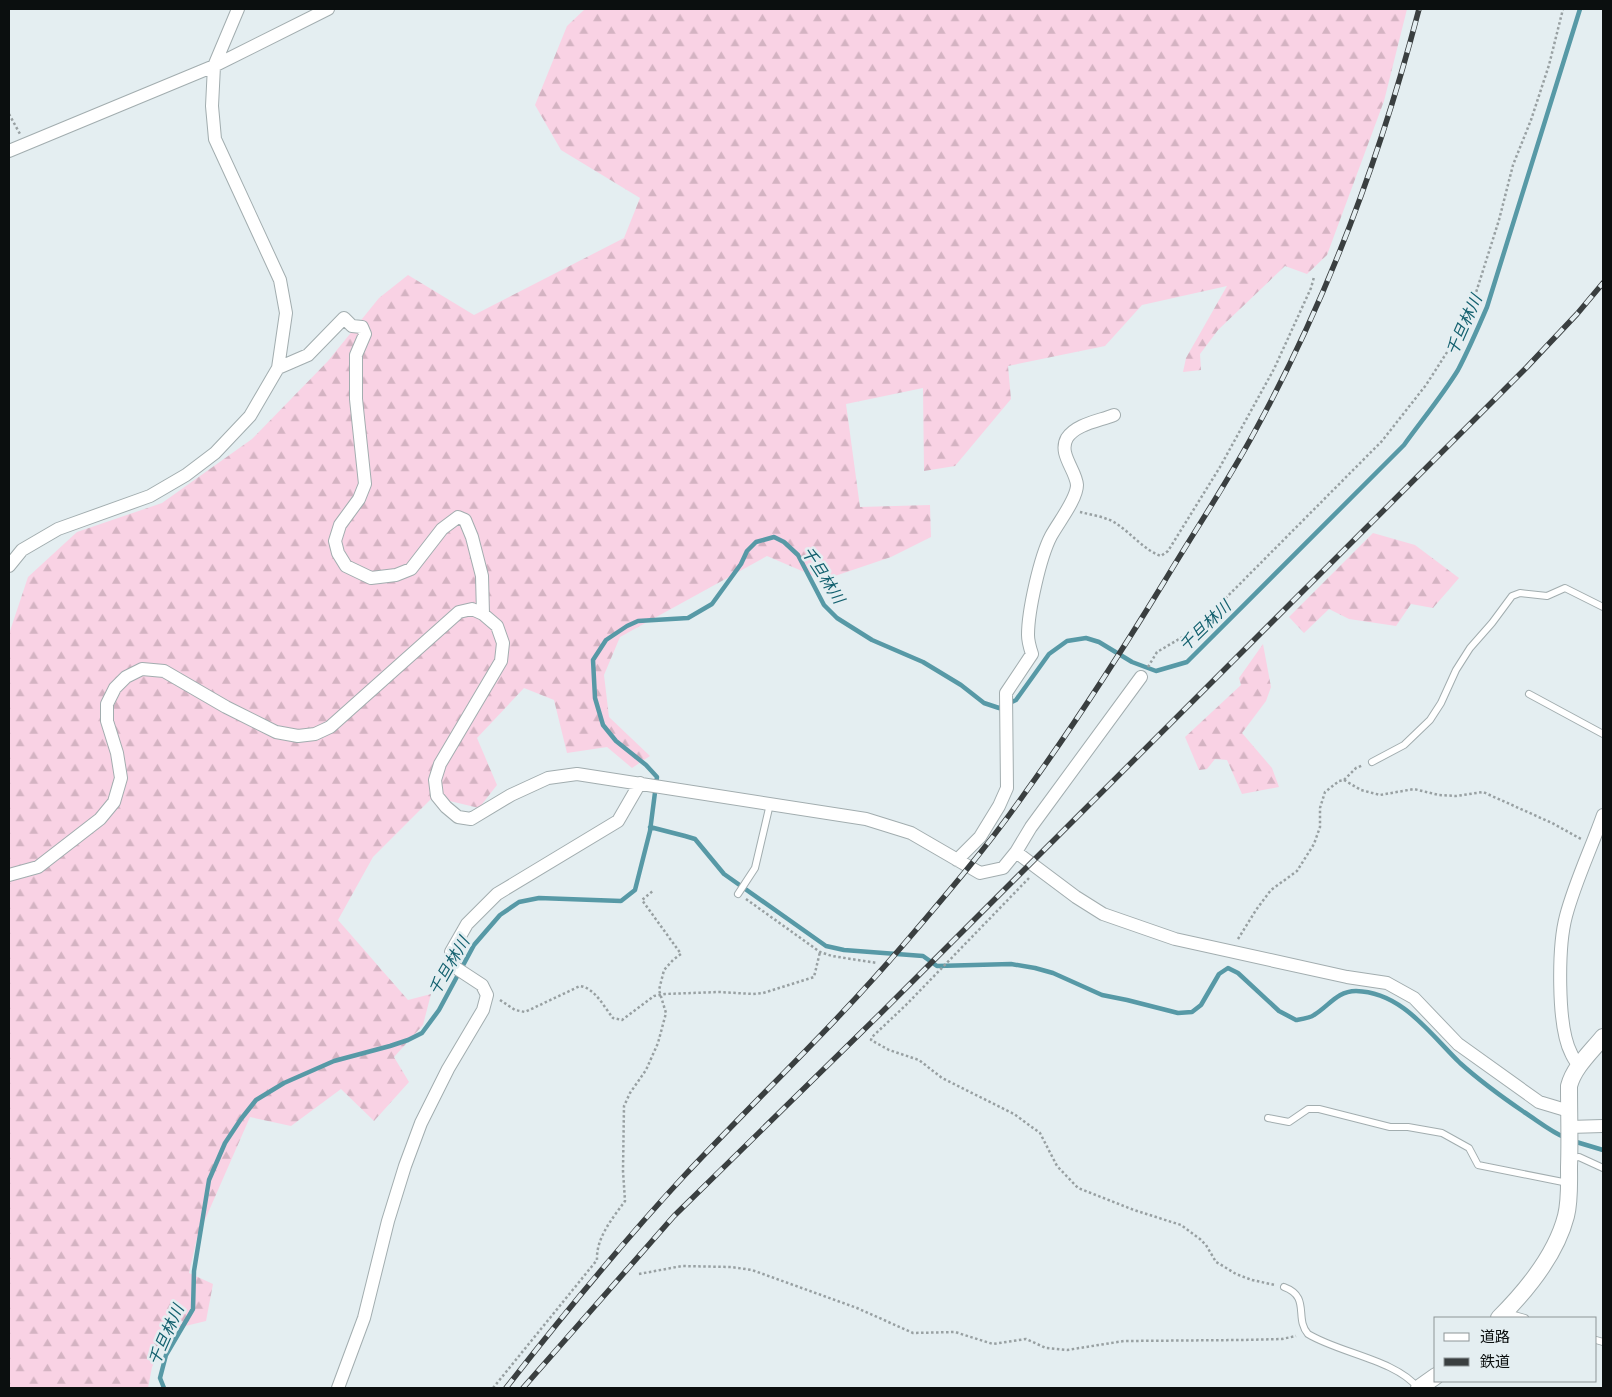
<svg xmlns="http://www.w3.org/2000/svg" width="1612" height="1397" font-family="Jost,'Noto Sans JP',sans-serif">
<defs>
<pattern id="forest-firs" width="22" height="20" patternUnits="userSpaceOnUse" patternTransform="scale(1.25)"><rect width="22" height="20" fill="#f9d2e4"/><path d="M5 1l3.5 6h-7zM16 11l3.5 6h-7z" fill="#d4b3c2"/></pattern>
</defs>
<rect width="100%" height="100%" fill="#e4eef1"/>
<path fill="url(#forest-firs)" d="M 585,9 L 1407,9 L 1384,101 L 1327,255 L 1307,274 L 1285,266 L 1218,330 L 1200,354 L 1201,370 L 1183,372 L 1186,358 L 1227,286 L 1142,305 L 1105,346 L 1008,366 L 1011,399 L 955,466 L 924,471 L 923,388 L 846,404 L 860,507 L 930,505 L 931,537 L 891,557 L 823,580 L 767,556 L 620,637 L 604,675 L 609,717 L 650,756 L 632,768 L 607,747 L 567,753 L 554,700 L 524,688 L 477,738 L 497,785 L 479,808 L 433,797 L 373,857 L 338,920 L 408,1000 L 431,994 L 423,1025 L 394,1057 L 409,1082 L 374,1121 L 341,1089 L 291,1126 L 250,1117 L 197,1238 L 189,1273 L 213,1284 L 206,1321 L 173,1329 L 152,1367 L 148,1388 L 9,1388 L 9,634 L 28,577 L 77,532 L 162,503 L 252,439 L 328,361 L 379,298 L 408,275 L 474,315 L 624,238 L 640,198 L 561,150 L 535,105 L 567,26 Z
M 1373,533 L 1415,545 L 1459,578 L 1433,608 L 1411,604 L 1396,626 L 1349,619 L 1329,609 L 1304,633 L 1289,617 Z
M 1263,644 L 1271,687 L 1266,701 L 1242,733 L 1272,768 L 1279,787 L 1242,794 L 1227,760 L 1215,759 L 1207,769 L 1199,770 L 1185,737 L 1241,685 L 1239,678 Z"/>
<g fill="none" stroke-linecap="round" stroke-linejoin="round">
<path stroke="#5799a6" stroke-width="4.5" d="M 650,827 L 685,836 L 695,839 L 724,874 L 826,946 L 844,950 L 923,956 L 937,966 L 1011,964 L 1035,968 L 1053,973 L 1102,995 L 1127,1000 L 1178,1013 L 1192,1012 L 1201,1005 L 1219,974 L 1228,968 L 1238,973 L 1279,1011 L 1296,1020 C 1302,1019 1310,1018 1314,1015 C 1329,1006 1337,991 1356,991 C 1402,992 1430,1034 1460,1063 C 1480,1081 1502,1097 1524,1112 C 1538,1121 1551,1132 1566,1138
M 1573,1141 L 1603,1150
M 164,1388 L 160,1378 L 166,1355 L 193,1309 L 194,1271 L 209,1180 L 225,1143 L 241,1119 L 256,1100 L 284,1083 L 334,1061 L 390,1046 L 408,1040 L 422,1033 L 439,1010 L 474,945 L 500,915 L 519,902 L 539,898 L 621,901 L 635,890 L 650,831 L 657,777 L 646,765 L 616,741 L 603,725 L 595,698 L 593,660 L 606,640 L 627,626 L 638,621 L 688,618 L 712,604 L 741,564 L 747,551 L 756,542 L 774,537 L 784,542 L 798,555 L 824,605 L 837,618 L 872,640 L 923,662 L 961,685 L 984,703 L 999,708 L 1016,700 L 1049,654 L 1067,641 L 1086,638 L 1099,642 L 1132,662 L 1156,671 L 1187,662 L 1404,445 C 1422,420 1442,396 1458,370 C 1469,349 1478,328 1487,307 L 1580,9"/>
<defs>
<path id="service" d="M 1529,694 L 1603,734
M 1372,762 L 1404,745 L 1430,720 L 1441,703 L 1456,670 L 1470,648 L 1492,623 L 1512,596 L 1520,593 L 1547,596 L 1565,588 L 1603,607
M 738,894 L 755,868 L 770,804
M 1268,1118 L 1289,1122 L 1308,1109 L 1319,1109 L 1390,1127 L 1408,1127 L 1442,1133 L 1469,1148 L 1478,1165 L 1568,1183
M 1570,1158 L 1579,1157 L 1603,1168
M 1284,1287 C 1311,1297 1294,1318 1308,1334 C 1339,1353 1396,1360 1418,1388
M 1507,1313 L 1525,1318
M 1596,1340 L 1603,1342"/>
<path id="minor" d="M 9,151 L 214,66 L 328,9
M 278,368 L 308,355 L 344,318 L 352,326 L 362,327 L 365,334 L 356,355 L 356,399 L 365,484 L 359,499 L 340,525 L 335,541 L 338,553 L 346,566 L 371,578 L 396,575 L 411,569 L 442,529 L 458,517 L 465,520 L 472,537 L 482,576 L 483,614
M 9,566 L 22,550 L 58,529 L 150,496 L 186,475 L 215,453 L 250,416 L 278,368 L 286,313 L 280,280 L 215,139 L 212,106 L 214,66 L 238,9
M 1016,852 L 1031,827 L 1141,677
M 957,860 L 980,837 L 999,806 L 1007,788 L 1006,693 L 1032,654 C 1030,648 1028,641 1028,635 C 1028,611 1040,557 1051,536 C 1058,523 1077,499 1077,485 C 1076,470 1058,454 1067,438 C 1076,424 1099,421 1114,415
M 9,875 L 38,867 L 100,819 L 114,802 L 121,778 L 117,753 L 107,721 L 107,704 L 115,688 L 126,677 L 142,669 L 164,671 L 226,707 L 276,732 L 298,736 L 315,734 L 330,727 L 459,612 L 472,609 L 483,614 L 497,626 L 503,643 L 501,661 L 440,764 L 435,780 L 437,796 L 446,807 L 458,817 L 471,819 L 511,795 L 548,778 L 577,774 L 866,819 L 911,833 L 980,873 L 1003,868 L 1016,852 L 1076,897 L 1103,914 L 1175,939 L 1347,977 L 1387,983 L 1414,998 L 1458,1044 L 1539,1102 L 1569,1111
M 1579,1066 C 1576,1062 1573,1058 1571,1053 C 1557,1026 1558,946 1566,916 C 1575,882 1591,849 1603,815
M 1569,1127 L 1603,1126
M 338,1388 L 364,1318 L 388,1221 L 405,1166 L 421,1123 L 448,1069 L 483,1010 L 487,995 L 482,985 L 453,966 L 451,952 L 467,924 L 497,894 L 618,821 L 640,783"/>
<path id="tertiary" d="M 1499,1318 C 1526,1291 1556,1255 1566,1216 C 1570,1200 1569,1183 1569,1167 C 1570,1140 1569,1113 1569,1086 C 1574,1067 1591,1052 1603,1037
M 1419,1388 L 1436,1376"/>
</defs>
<use href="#service" stroke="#a2adaf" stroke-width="8"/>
<use href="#minor" stroke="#a2adaf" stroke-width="14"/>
<use href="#tertiary" stroke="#a2adaf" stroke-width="18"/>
<path stroke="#98a0a2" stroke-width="2.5" stroke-dasharray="2.5 2.5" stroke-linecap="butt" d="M 9,114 L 20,134
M 1080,512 C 1092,515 1107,517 1117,524 C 1132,534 1144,550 1161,556 L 1168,551 L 1220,467 L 1274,369 L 1311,288 L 1314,277
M 1148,667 L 1157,652 L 1193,631 L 1382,441 L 1426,385 L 1467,321 L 1499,220 L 1513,165 L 1531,120 L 1549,65 L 1563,9
M 1344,780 L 1361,790 L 1380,795 L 1414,789 L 1439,795 L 1456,796 L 1483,792 L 1552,823 L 1581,839
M 1029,878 L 906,1005 L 872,1037 L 871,1040 L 889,1050 L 919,1060 L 942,1078 L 1014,1114 L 1040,1133 L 1057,1166 L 1078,1188 L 1134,1210 L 1181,1225 L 1200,1239 L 1206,1245 L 1216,1262 L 1223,1266 L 1236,1274 L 1252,1280 L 1275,1285
M 746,899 L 820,952 L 832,956 L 877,963
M 1238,939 L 1256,910 L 1271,890 L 1297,871 L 1314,844 L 1320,827 L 1320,808 L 1325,792 L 1339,781 L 1344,780 L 1356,768 L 1363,765
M 500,1000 L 515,1010 L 525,1012 L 580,986 C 595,988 604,1007 613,1018 L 622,1020 L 654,996 L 665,994 L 719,992 L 753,994 L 763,993 L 814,977 L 820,952
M 639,1274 L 682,1266 L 731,1267 L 752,1270 L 857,1308 L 913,1333 L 955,1332 L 993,1344 L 1026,1339 L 1046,1348 L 1067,1350 L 1124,1341 L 1243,1340 L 1282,1339 L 1296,1336
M 493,1388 L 597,1260 C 596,1238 612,1219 625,1201 L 623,1171 L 624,1106 L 630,1093 L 646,1070 L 658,1043 L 666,1013 L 659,990 L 664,970 L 673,960 L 681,954 L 642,900 L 654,890"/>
<use href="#service" stroke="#fff" stroke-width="6"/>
<use href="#minor" stroke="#fff" stroke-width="12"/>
<use href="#tertiary" stroke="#fff" stroke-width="16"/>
<defs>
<path id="rail" d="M 506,1388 C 563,1315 621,1244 684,1176 C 757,1098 835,1025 904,944 C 946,895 988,846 1025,793 C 1074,725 1120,654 1164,582 C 1194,532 1227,483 1255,431 C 1328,298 1381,155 1419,9
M 523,1388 L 674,1216 L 881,1013 L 1527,367 L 1577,314 L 1603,283"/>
</defs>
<use href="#rail" stroke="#3a3f40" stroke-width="5.5"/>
<use href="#rail" stroke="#e4eef1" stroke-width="4" stroke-dasharray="11" stroke-linecap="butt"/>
</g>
<g text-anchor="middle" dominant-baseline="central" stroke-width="5" stroke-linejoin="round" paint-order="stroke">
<g font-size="16" font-style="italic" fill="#14616f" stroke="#e4eef1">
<text transform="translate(1464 325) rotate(-66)">千旦林川</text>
<text transform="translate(823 575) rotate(57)">千旦林川</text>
<text transform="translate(1205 626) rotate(-44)">千旦林川</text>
<text transform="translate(449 966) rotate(-60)">千旦林川</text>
<text transform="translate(166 1335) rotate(-66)">千旦林川</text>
</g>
</g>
<rect width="1612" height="1397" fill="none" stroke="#0b0f0f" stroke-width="20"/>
<rect x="1434" y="1317" width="162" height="65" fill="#e4eef1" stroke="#8d9597"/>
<rect x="1444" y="1333" width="25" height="8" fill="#ffffff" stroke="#8d9597"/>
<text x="1480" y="1342" font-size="15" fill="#0b0f0f">道路</text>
<rect x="1444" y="1358" width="25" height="8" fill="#3a3f40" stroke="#8d9597"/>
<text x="1480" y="1367" font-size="15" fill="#0b0f0f">鉄道</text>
</svg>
